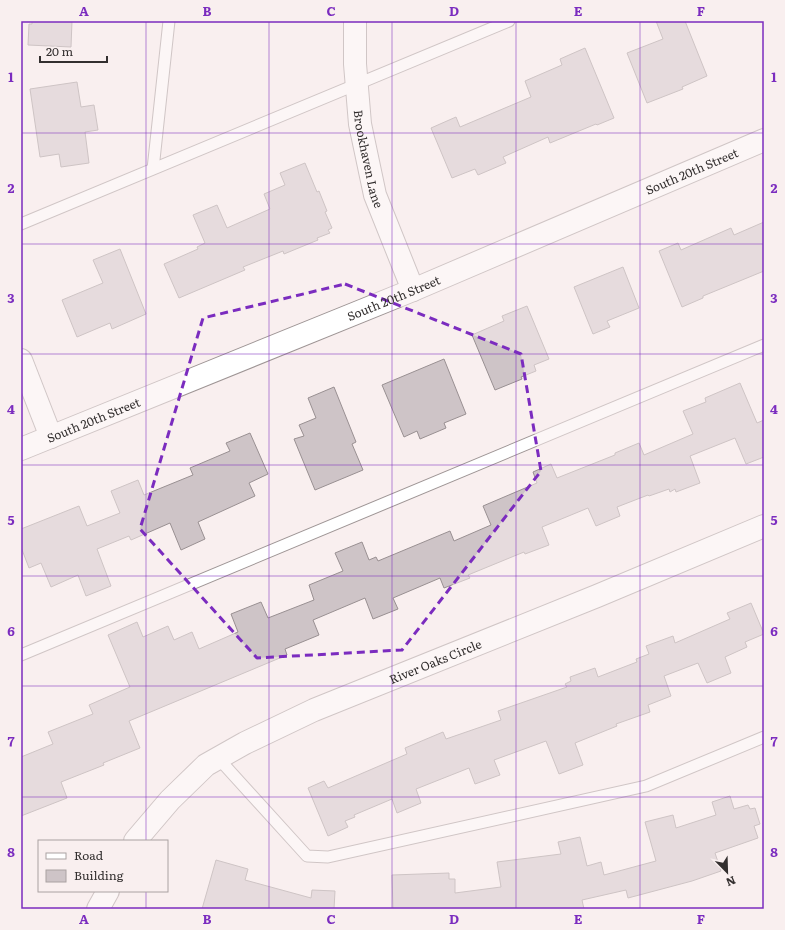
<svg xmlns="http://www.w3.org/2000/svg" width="785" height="930" font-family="Literata,serif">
<rect width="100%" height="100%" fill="#f9efef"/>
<path fill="#cec4c7" stroke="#999092" d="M 32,21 L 72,21 L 71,47 L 28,45 L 29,24 L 32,24 Z
M 656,21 L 685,21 L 707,76 L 682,87 L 683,89 L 647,103 L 627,53 L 663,39 Z
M 585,48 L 614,118 L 597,125 L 596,124 L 550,143 L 548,137 L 503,157 L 506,163 L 478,175 L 475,169 L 452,178 L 431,128 L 456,117 L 460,127 L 531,97 L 525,81 L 562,65 L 560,59 Z
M 77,82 L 81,107 L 94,105 L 98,130 L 85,132 L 89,163 L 61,167 L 59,154 L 40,157 L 30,89 Z
M 305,163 L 317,192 L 319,191 L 327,211 L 325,212 L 332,228 L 328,230 L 330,233 L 317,238 L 318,240 L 284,254 L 283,251 L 243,267 L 245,270 L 179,298 L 164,264 L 198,249 L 197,247 L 205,243 L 193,215 L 217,205 L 227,228 L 270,209 L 264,194 L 285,185 L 280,173 Z
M 764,222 L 764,271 L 703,296 L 703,298 L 682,307 L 659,251 L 678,243 L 681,250 L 731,228 L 734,235 Z
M 120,249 L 146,314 L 112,329 L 110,323 L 77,337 L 62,300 L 103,283 L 93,260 Z
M 623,267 L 639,308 L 607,321 L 610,327 L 593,334 L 574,287 Z
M 527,306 L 549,359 L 534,365 L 536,371 L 521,377 L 522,379 L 495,390 L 472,335 L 504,321 L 502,316 Z
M 444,359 L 466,414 L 444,423 L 446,428 L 420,439 L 417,431 L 404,437 L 382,385 Z
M 740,383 L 757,423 L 764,420 L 764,457 L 746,464 L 735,438 L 690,456 L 700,483 L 676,492 L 675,489 L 670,492 L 669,489 L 649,496 L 648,495 L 617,507 L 620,516 L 596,526 L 588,508 L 542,527 L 549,545 L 525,554 L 524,552 L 468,575 L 470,578 L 444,588 L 440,578 L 393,598 L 398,609 L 373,619 L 365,598 L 313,620 L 319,635 L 285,649 L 287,655 L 129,721 L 140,748 L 103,763 L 104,765 L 61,782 L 67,798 L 21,816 L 21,757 L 53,744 L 48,732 L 93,714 L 89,705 L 130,687 L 108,635 L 137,622 L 143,637 L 168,626 L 174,640 L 192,632 L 199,649 L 238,632 L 231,614 L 261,602 L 268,618 L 314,600 L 309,585 L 343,571 L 335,553 L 362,542 L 369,560 L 376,557 L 378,561 L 450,531 L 454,541 L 491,525 L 483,506 L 537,483 L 533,472 L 551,464 L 557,478 L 615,455 L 615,453 L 639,443 L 644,455 L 693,434 L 683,411 L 706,402 L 705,398 Z
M 334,387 L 356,442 L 352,444 L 363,470 L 315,490 L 294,439 L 304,436 L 299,425 L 316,418 L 308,398 Z
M 250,433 L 268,474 L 249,483 L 255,496 L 198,522 L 205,539 L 181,550 L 170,523 L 131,540 L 129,536 L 97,549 L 111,586 L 86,596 L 78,575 L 51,587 L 41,563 L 29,568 L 21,547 L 21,529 L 79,506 L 87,526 L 120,513 L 111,491 L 138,480 L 144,495 L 193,475 L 190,468 L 230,451 L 226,443 Z
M 751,603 L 764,634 L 745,642 L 747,647 L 725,657 L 731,673 L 707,683 L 698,663 L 664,676 L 671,696 L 648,705 L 650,712 L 616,724 L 617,726 L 575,743 L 583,765 L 559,774 L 546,741 L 494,760 L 500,775 L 475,784 L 469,768 L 416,789 L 421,803 L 397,813 L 392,799 L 354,815 L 355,817 L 345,821 L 348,827 L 328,836 L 308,788 L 324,781 L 328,788 L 407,754 L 405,748 L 443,732 L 446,739 L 501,720 L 498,711 L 567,687 L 565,684 L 571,681 L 570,677 L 595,668 L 598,677 L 637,662 L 636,659 L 649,654 L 646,646 L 673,636 L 675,643 L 730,619 L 727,613 Z
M 730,796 L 734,809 L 748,805 L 750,809 L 755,808 L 760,824 L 754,826 L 758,838 L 715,853 L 721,871 L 692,881 L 628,898 L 626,890 L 582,900 L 584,909 L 393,909 L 392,875 L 449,873 L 449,879 L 455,879 L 455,893 L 501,887 L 497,862 L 561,854 L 558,842 L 580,837 L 587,866 L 601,862 L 604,875 L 656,861 L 645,822 L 673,815 L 676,828 L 716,815 L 712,802 Z
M 216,860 L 248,869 L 245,880 L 311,898 L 312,890 L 335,891 L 334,909 L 202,909 Z"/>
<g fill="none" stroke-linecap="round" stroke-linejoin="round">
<defs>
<path id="service" d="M 153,169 L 169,21
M 21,224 L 509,21
M 21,655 L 764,345
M 218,758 L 307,856 L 328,857 L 646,786 L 764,737"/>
<g id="minor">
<path id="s1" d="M 355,21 L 355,64 L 360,124 L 375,195 L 413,290"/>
<path d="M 21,360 L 51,437"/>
<path id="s2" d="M 21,449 L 413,290 L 764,140"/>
<path id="s3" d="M 135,841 L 170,800 L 206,765 L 245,743 L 314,710 L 597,596 L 764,526"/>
<path d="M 98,909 L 108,891"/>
</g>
</defs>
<use href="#service" stroke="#9e9595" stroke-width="13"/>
<use href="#minor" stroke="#9e9595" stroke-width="24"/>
<use href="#service" stroke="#fff" stroke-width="11"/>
<use href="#minor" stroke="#fff" stroke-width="22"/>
</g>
<path d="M0 0H785V930H0ZM 345,284 L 521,354 L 541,471 L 402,650 L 257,658 L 140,529 L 203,318 Z" fill="#f9efef" fill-opacity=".55" fill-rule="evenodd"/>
<path fill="none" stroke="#7b2cbf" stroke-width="3" stroke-dasharray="8 5" stroke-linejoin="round" d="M 345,284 L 521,354 L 541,471 L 402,650 L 257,658 L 140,529 L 203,318 Z"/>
<path fill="none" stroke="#7b2cbf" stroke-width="1" stroke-opacity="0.55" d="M 146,21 L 146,841M 269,21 L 269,909M 392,21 L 392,909M 516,21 L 516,909M 640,21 L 640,909M 21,133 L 764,133M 21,244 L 764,244M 21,354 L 764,354M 21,465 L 764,465M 21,576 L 764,576M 21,686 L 764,686M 21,797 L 764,797M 146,891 L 146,909"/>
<g text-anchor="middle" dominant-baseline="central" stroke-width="4" stroke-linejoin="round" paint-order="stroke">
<g font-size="12" fill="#332f2f" stroke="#f9efef">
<text stroke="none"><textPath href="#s1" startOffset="139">Brookhaven Lane</textPath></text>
<text stroke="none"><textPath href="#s2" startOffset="726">South 20th Street</textPath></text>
<text stroke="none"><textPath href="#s2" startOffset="402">South 20th Street</textPath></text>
<text stroke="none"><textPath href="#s2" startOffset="78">South 20th Street</textPath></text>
<text stroke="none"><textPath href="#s3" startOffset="356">River Oaks Circle</textPath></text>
</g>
</g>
<rect width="785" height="930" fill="none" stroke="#f9efef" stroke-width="44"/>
<rect x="38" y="840" width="130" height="52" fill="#f9efef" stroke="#aaa2a2"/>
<rect x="46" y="853" width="20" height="6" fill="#ffffff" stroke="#aaa2a2"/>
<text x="74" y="860" font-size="12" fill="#332f2f">Road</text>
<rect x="46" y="870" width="20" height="12" fill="#cec4c7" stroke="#aaa2a2"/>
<text x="74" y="880" font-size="12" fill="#332f2f">Building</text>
<g transform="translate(727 872) rotate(157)" stroke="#f9efef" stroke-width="3" paint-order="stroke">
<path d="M0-3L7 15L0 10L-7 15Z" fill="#332f2f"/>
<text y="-6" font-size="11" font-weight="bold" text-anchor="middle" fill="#332f2f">N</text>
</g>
<path d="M40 56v6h67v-6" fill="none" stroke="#332f2f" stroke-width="2"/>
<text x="46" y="56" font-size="12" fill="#332f2f" stroke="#f9efef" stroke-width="3" paint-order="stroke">20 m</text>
<rect x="22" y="22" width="741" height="886" fill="none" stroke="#7b2cbf" stroke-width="1.5"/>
<g font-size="13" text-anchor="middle" font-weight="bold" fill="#7b2cbf">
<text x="84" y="16">A</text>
<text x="207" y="16">B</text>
<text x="331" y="16">C</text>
<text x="454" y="16">D</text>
<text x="578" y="16">E</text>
<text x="701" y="16">F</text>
<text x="11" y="82">1</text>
<text x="774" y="82">1</text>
<text x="11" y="193">2</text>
<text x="774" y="193">2</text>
<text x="11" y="303">3</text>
<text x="774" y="303">3</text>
<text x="11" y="414">4</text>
<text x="774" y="414">4</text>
<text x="11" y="525">5</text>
<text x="774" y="525">5</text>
<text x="11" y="636">6</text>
<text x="774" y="636">6</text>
<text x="11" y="746">7</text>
<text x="774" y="746">7</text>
<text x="11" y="857">8</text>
<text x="774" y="857">8</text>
<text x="84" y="924">A</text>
<text x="207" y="924">B</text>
<text x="331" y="924">C</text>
<text x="454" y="924">D</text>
<text x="578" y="924">E</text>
<text x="701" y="924">F</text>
</g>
</svg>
